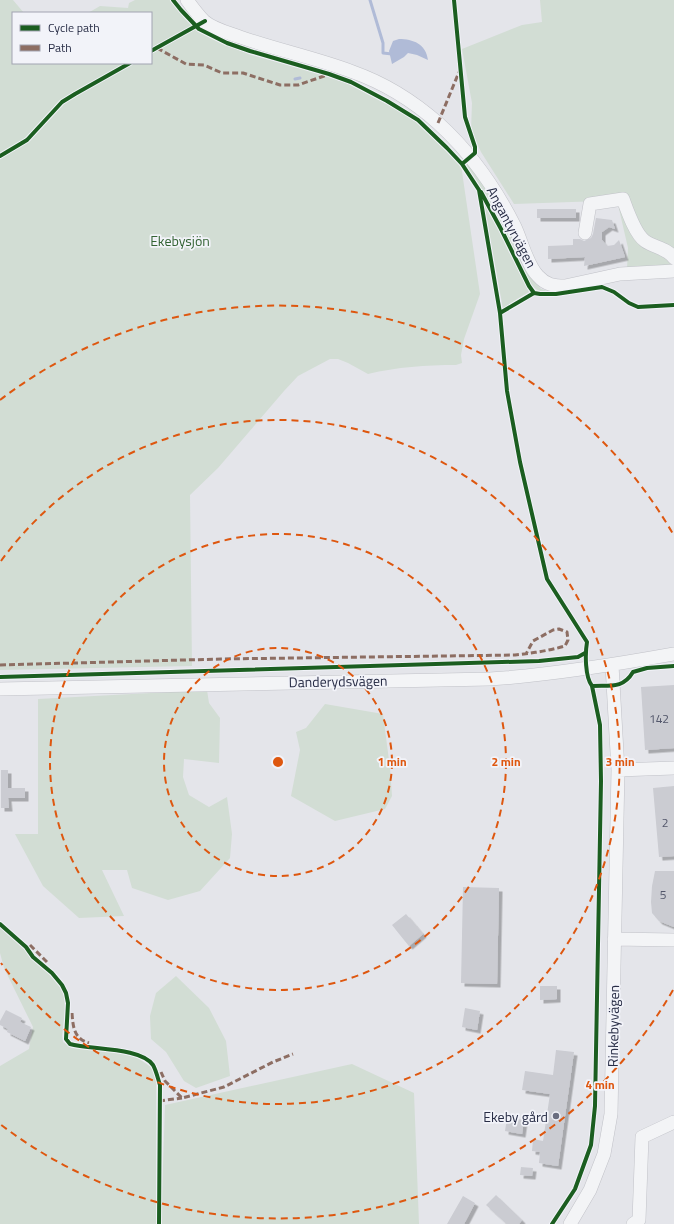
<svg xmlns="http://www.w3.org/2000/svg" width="674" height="1224" font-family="'Titillium Web',sans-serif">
<defs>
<filter id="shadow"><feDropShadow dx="3.5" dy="3.5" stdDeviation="0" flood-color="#0004"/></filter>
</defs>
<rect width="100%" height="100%" fill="#e4e5ea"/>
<path fill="#d2ddd4" d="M 0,0 L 13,0 L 24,13 L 13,13 L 13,63 L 151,63 L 151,13 L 88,13 L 100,6 L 128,8 L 129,3 L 135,0 L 170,0 L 184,18 L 197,31 L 221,43 L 251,55 L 313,72 L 351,85 L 391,105 L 418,123 L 430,134 L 461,165 L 480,294 L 464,339 L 461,355 L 462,363 L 456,365 C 426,365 397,367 368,374 L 348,363 L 338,359 L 330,359 L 298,376 L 284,391 L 218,468 L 190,495 L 192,666 L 0,670 Z
M 540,0 L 674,0 L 674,266 L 627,269 L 628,248 L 616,196 L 601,201 L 514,204 L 481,152 L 471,130 L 472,103 L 462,49 L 522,25 L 542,22 Z
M 468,163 L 492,194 L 505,219 L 532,278 L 541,289 L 551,292 C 536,292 535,289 526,278 L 493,206 L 465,166 Z
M 484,204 L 487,204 L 529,292 L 517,299 L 503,309 Z
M 207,690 L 209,703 L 220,718 L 219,763 L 184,759 L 183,777 L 189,795 L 209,807 L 227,797 L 232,834 L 230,858 L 200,891 L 168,900 L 132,888 L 127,870 L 102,870 L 124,916 L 79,918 L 43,886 L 15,834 L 38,834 L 38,699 Z
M 325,704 L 383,714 L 390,768 L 392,796 L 385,809 L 335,821 L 291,796 L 300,750 L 296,732 L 306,728 Z
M 0,927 L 21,945 L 30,957 L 57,981 L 64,996 L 65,1010 L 62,1036 L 63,1042 L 72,1048 L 120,1053 L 136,1057 L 151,1067 L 156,1079 L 156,1224 L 0,1224 L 0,1066 L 29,1049 L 33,1027 L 4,968 L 0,953 Z
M 176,976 L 209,1008 L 226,1041 L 230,1076 L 196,1088 L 184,1081 L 166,1052 L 151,1039 L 150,1016 L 156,993 Z
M 352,1064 L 414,1093 L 419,1224 L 161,1224 L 165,1105 Z"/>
<path fill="#b0bbd7" d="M 399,39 C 413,39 426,44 428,60 L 417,55 L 408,53 L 404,57 L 392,64 L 389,51 L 393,41 Z"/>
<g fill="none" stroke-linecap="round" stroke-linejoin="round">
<path stroke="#b0bbd7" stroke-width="3" d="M 370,0 L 383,43 L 383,53 L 392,54
M 295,79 L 300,78"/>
</g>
<path fill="#cbccd2" filter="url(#shadow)" d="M 537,209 L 576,209 L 576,218 L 537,218 Z
M 596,218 L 612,220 L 615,229 L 609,227 L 602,232 L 602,240 L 607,246 L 614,245 L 619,240 L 625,257 L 584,266 L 585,257 L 548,259 L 548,246 L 573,245 L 573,239 L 580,239 L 584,241 L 591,238 L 593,234 Z
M 674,685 L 674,748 L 645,750 L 641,687 Z
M 1,770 L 8,770 L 8,788 L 25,788 L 25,798 L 8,798 L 9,808 L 1,808 Z
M 674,786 L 674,856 L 659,857 L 653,788 Z
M 655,871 L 674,871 L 674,927 L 659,921 L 652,913 L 651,902 L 652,886 Z
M 463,887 L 499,888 L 497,984 L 461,983 Z
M 406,914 L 423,934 L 409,946 L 392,925 Z
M 540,986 L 557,986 L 557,999 L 540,1000 Z
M 465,1008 L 480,1011 L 477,1030 L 462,1027 Z
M 6,1010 L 22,1018 L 20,1022 L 31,1027 L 25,1041 L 7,1032 L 8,1029 L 0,1025 L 0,1021 Z
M 556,1050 L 574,1052 L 558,1166 L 539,1163 L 540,1152 L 532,1151 L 533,1139 L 543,1141 L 550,1094 L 522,1090 L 525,1071 L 553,1075 Z
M 507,1118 L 524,1120 L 522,1134 L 505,1131 Z
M 521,1167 L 533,1168 L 532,1176 L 520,1175 Z
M 496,1195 L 522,1220 L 519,1224 L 507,1224 L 486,1205 Z
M 463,1196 L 475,1203 L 464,1224 L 447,1224 Z"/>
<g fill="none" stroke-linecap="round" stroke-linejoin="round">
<defs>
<path id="minor" d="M 187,0 C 192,7 198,15 204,21 C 213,29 229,33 240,37 C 277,50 316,58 353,72 C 384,83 413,101 438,123 C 470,152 496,189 515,227 C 522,242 527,265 538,276 C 546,285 554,286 565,286 L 620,274 L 674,271
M 585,233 L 590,204 L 623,199 C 627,210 635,234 645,241 C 655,248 667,248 674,258
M 0,689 L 490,679 C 552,675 613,665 674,654
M 618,770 L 674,768
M 614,939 L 674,940
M 570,1224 L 590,1190 L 604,1154 L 611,1114 L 618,770 L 612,665
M 633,1224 L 639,1220 L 642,1137 L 674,1122"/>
</defs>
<use href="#minor" stroke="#c1c2c8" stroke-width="14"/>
<use href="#minor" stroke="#f3f4f6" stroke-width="13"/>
<path stroke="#8d6e63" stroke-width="3" stroke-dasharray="6 3" stroke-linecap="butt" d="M 157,48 L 186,64 L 204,65 L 222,73 L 243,73 L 280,85 L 298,85 L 327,75
M 438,123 L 459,72
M 0,665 L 221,659 L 515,655 C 532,653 548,651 565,646 L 568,640 L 567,632 L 559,629 L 553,630 L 533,641 L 526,654
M 30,945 L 48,963
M 72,1013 C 73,1027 74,1039 89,1043
M 161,1072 L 165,1081 L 182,1098 L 224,1087 L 273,1062 L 293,1054
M 159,1101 L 182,1098"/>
<defs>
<path id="cycleway" d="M 173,0 L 181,10 L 199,29 L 227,43 L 250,51 L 329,74 L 351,82 L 387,101 L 418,120 L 447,148 L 462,164 L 479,190 L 500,313 L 507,391 L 520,462 L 547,579 L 587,642 C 585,654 585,677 592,686 L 600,725 L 601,781 L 595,1106 L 591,1145 L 575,1189 L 552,1224
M 454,0 L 465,117 L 475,147 L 475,153 L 462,164
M 151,51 L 205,21
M 0,156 L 27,140 L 62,102 L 75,94 L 130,63
M 481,192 L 501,229 L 529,286 L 534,293
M 500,313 L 534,293 L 540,294 L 556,294 L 602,287 L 614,292 L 629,303 L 638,307 L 674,305
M 0,677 L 539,661 L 578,657 L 585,653
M 592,686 C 610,685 623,689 633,672 L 647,668 L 674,666
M 0,924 L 26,947 L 33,957 L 52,973 L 62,985 L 66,993 L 68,1003 L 66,1039 L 70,1044 C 91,1050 140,1047 153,1065 C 156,1070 158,1079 160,1085 L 159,1224"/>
</defs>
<use href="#cycleway" stroke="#f2f3f9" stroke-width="6"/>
<use href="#cycleway" stroke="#1b5e20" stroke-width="4"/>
</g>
<g fill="none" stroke="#de570f" stroke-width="2" stroke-dasharray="7 5">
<circle cx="278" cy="762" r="114"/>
<circle cx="278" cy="762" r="228"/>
<path d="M1 561A342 342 0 1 1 1 963"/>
<path d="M673 990A456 456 0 0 1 0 1124M0 400A456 456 0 0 1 673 534"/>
</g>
<circle fill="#6a6d7f" stroke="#f2f3f9" stroke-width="1.5" cx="556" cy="1116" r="4"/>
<g text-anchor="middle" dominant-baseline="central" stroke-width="3.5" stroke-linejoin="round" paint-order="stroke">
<g font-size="12" fill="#52566a">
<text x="659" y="718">142</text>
<text x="665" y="822">2</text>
<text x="663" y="894">5</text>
</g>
<g font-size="14" fill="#282d46" stroke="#f2f3f9">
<text transform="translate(512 227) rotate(62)">Angantyrvägen</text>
<text transform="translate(338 681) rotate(-1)">Danderydsvägen</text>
<text transform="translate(613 1026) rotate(-89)">Rinkebyvägen</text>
</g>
<g font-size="14" fill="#346334" stroke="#f2f3f9">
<text x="180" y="240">Ekebysjön</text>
</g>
<g font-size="14" fill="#282d46" stroke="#f2f3f9" text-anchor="end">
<text x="548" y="1116">Ekeby gård</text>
</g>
</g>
<circle cx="278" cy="762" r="6" fill="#de570f" stroke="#f2f3f9" stroke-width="2"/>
<g font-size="12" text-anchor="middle" font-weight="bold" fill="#de570f" stroke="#f2f3f9" stroke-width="3.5" stroke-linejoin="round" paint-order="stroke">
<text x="392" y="766">1 min</text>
<text x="506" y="766">2 min</text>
<text x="620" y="766">3 min</text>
<text x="600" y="1089">4 min</text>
</g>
<rect x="12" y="12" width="140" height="52" fill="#f2f3f9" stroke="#a1a4b1"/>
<rect x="20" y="25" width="20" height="6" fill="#1b5e20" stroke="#a1a4b1"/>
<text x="48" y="32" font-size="12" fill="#282d46">Cycle path</text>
<rect x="20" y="45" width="20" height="6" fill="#8d6e63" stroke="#a1a4b1"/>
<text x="48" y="52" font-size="12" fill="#282d46">Path</text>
</svg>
